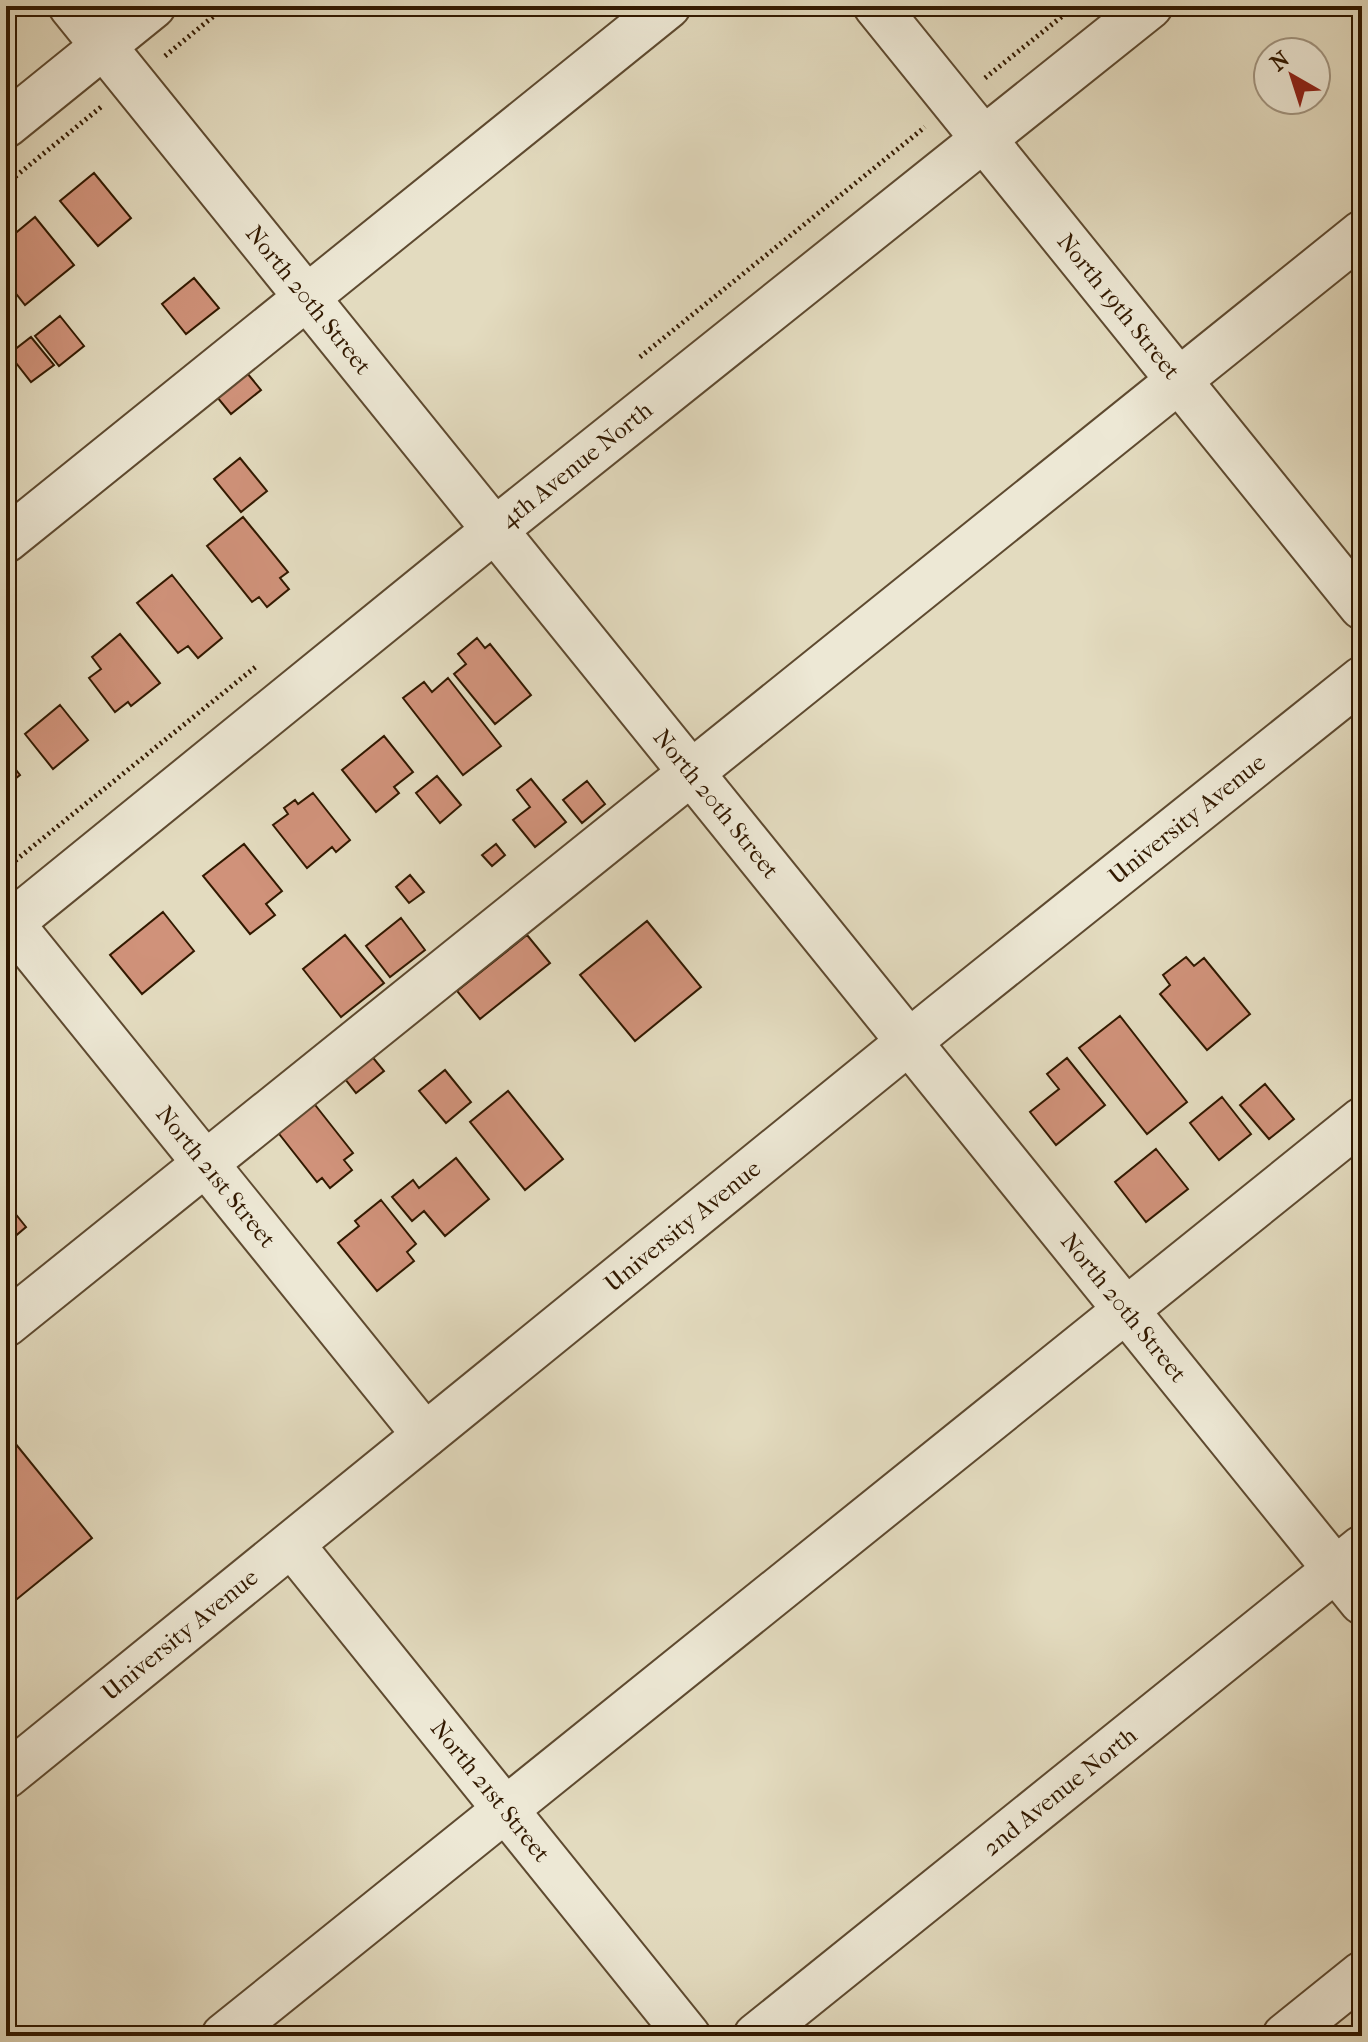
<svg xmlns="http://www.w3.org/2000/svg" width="1368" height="2042" font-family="'IM FELL French Canon',serif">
<rect width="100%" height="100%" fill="#e3dbbf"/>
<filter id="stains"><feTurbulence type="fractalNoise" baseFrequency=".0025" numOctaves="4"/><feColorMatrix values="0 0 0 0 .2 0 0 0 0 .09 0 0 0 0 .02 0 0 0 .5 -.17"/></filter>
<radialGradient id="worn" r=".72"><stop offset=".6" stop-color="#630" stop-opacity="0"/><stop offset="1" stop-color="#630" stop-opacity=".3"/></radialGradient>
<path fill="#d0927a" stroke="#321900" stroke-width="2" d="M 94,173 L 131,218 L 98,246 L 60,201 Z
M 35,217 L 74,265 L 25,305 L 6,281 L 6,241 Z
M 194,278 L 219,308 L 186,334 L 162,304 Z
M 60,316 L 84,346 L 59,366 L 35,336 Z
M 31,337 L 54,365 L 31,382 L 9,354 Z
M 238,362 L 261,390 L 231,414 L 208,386 Z
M 240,458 L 267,491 L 241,512 L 214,479 Z
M 243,517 L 288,572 L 280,578 L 289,589 L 267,607 L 259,597 L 252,602 L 207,546 Z
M 172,575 L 222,638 L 198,658 L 188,646 L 178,653 L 137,603 Z
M 120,634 L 160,683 L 131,706 L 128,702 L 115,712 L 89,678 L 101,669 L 92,657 Z
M 477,638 L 485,648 L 490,644 L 531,695 L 495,724 L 454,674 L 466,664 L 458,654 Z
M 448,678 L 501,746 L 463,775 L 403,698 L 424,682 L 432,692 Z
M 60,705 L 88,740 L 53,769 L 25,734 Z
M 384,736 L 413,772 L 394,787 L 399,793 L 376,812 L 342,770 Z
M 6,757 L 20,775 L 6,786 Z
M 437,776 L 461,805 L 440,823 L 416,793 Z
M 531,779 L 566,822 L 535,847 L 513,820 L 530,807 L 517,790 Z
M 587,781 L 605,804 L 582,823 L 563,800 Z
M 313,793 L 350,840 L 336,852 L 332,847 L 307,868 L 273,825 L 288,814 L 284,808 L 295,800 L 298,804 Z
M 244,844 L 282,891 L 266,904 L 275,915 L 250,934 L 203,876 Z
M 496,844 L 505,855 L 492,866 L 482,855 Z
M 410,875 L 424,892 L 409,903 L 396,887 Z
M 163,912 L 194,951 L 142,994 L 110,955 Z
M 401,918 L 425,950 L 390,977 L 366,946 Z
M 647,921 L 701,987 L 635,1041 L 580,975 Z
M 345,935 L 384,983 L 341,1017 L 303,969 Z
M 527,935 L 550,963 L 480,1019 L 457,991 Z
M 1186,957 L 1194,966 L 1204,958 L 1250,1014 L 1207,1050 L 1160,994 L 1170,985 L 1163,975 Z
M 1120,1016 L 1187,1102 L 1147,1134 L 1079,1048 Z
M 365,1048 L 384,1071 L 356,1093 L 338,1070 Z
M 1067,1058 L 1105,1105 L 1056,1145 L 1030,1112 L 1059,1089 L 1047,1074 Z
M 445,1070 L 471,1102 L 446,1123 L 419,1091 Z
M 1265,1084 L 1294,1119 L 1269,1139 L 1240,1105 Z
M 508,1091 L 563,1159 L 525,1190 L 470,1122 Z
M 1222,1097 L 1251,1134 L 1219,1160 L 1190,1123 Z
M 312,1101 L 353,1153 L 344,1160 L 352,1170 L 330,1188 L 322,1178 L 317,1182 L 276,1130 Z
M 1156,1149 L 1188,1189 L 1146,1222 L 1115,1182 Z
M 456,1158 L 489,1199 L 445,1236 L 424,1211 L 412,1221 L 392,1197 L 413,1180 L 419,1188 Z
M 381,1200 L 416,1244 L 407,1252 L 414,1261 L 377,1291 L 338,1243 L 359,1226 L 355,1221 Z
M 6,1202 L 26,1227 L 6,1244 Z
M 6,1432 L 92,1538 L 6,1608 Z"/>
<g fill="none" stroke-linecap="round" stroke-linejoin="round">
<defs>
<g id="minor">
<path id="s1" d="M 71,6 L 1362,1602"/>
<path id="s2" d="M 876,6 L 1362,607"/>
<path d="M 6,125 L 153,6"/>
<path d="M 6,540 L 668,6"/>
<path id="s3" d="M 6,917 L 425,1435"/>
<path id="s4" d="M 6,927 L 496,529 L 1150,6"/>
<path d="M 6,1324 L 1362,233"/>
<path id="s5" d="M 292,1545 L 688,2036"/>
<path id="s6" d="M 6,1776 L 942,1015 L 1362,679"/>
<path d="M 224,2036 L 1362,1120"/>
<path id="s7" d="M 756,2036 L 1362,1548"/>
<path d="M 1285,2036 L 1362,1974"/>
</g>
</defs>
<use href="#minor" stroke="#5e4a30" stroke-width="48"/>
<path stroke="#321900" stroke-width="5" stroke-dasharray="2 4" stroke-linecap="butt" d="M 165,56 L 226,6
M 985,78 L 1075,6
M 6,184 L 101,107
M 640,357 L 925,127
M 6,868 L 258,665"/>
<use href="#minor" stroke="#ede8d5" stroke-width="44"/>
</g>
<g text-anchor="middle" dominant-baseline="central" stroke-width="7" stroke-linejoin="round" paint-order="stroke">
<g font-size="24" fill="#321900" stroke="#ede8d5">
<text stroke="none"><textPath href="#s1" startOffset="378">North 20th Street</textPath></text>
<text stroke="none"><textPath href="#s2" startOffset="386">North 19th Street</textPath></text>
<text stroke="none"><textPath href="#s4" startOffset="734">4th Avenue North</textPath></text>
<text stroke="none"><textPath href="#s1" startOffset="1026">North 20th Street</textPath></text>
<text stroke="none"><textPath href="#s6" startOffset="1520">University Avenue</textPath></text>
<text stroke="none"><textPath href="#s3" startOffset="334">North 21st Street</textPath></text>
<text stroke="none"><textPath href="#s6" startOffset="872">University Avenue</textPath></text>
<text stroke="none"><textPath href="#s1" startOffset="1674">North 20th Street</textPath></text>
<text stroke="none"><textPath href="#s6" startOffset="224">University Avenue</textPath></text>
<text stroke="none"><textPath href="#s5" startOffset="316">North 21st Street</textPath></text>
<text stroke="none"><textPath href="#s7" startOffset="390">2nd Avenue North</textPath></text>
</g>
</g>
<rect width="1368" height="2042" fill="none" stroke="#e3dbbf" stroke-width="32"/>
<rect x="8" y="8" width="1352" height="2026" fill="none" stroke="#321900" stroke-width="4"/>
<rect x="16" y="16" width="1336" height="2010" fill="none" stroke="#321900" stroke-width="2"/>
<g transform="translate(1292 76) rotate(321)"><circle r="38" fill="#ede8d5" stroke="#a29580" stroke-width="2"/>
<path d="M0-6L14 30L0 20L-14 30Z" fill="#8f2418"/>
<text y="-12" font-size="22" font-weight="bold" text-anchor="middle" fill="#321900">N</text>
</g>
<rect width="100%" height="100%" filter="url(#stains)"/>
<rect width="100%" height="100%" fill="url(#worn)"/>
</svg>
